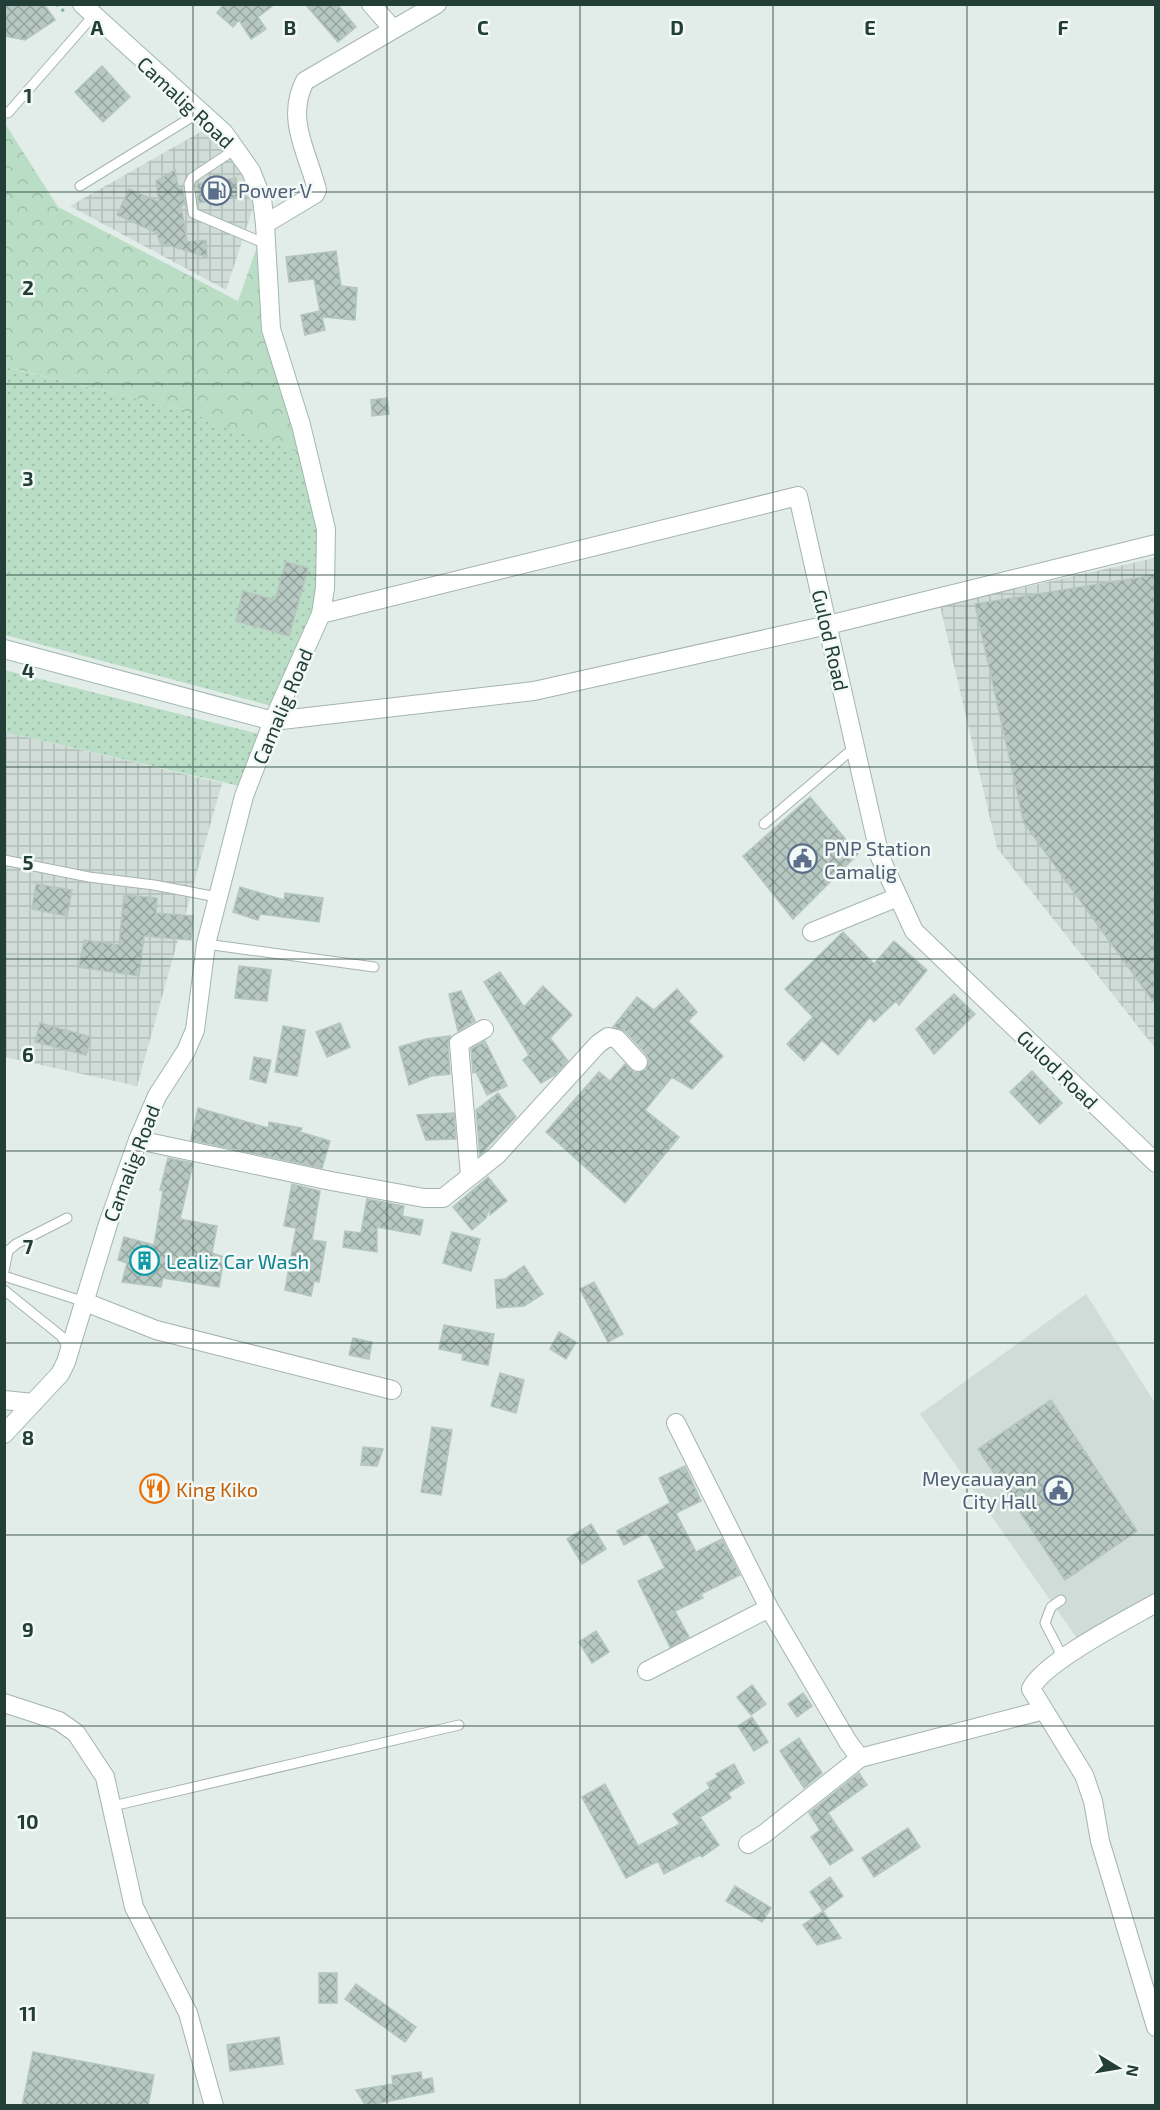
<svg xmlns="http://www.w3.org/2000/svg" width="1160" height="2110" font-family="'Exo 2',sans-serif">
<defs>
<pattern id="industrial-grid" width="8" height="8" patternUnits="userSpaceOnUse" patternTransform="scale(1.5)"><rect width="8" height="8" fill="#d0dcd7"/><path d="M0 4h8M4 0v8" fill="none" stroke="#b2beb9"/></pattern>
<pattern id="grass-dots" width="8" height="8" patternUnits="userSpaceOnUse" patternTransform="scale(1.5)"><rect width="8" height="8" fill="#badec5"/><path d="M2 2h.1M6 6h.1" fill="none" stroke="#a0c0aa" stroke-width="1.8" stroke-linecap="round"/></pattern>
<pattern id="forest-crowns" width="20" height="18" patternUnits="userSpaceOnUse" patternTransform="scale(1.5)"><rect width="20" height="18" fill="#badec5"/><path d="M2 6a3 3 0 1 1 6 0M12 15a3 3 0 1 1 6 0" fill="none" stroke="#a0c0aa"/></pattern>
<pattern id="building-cross-hatch" width="8" height="8" patternUnits="userSpaceOnUse" patternTransform="scale(1.5)"><rect width="8" height="8" fill="#b7c7c1"/><path d="M0 0l8 8M0 8l8-8" fill="none" stroke="#94a39e"/></pattern>
</defs>
<rect width="100%" height="100%" fill="#e2ece8"/>
<path fill="#d0dcd7" d="M 1086,1294 L 1155,1403 L 1155,1595 L 1081,1644 L 920,1414 Z"/>
<path fill="url(#industrial-grid)" d="M 211,126 L 246,169 L 255,202 L 226,290 L 70,206 Z
M 1155,558 L 1155,1048 L 997,848 L 940,606 Z
M 5,732 L 222,783 L 137,1086 L 5,1057 Z"/>
<path fill="url(#grass-dots)" d="M 4,367 L 180,409 L 308,455 L 325,588 L 279,708 L 5,635 Z
M 4,670 L 267,736 L 248,788 L 5,732 Z"/>
<path fill="url(#forest-crowns)" d="M 4,122 L 58,207 L 238,301 L 265,224 L 271,329 L 308,455 L 267,442 L 180,409 L 5,367 Z"/>
<path fill="url(#building-cross-hatch)" stroke="#b4c6bf" stroke-width="1.5" d="M 4,4 L 44,4 L 55,20 L 25,40 L 4,36 Z
M 224,4 L 275,4 L 258,17 L 266,29 L 251,39 L 239,20 L 233,27 L 217,13 Z
M 305,4 L 337,4 L 356,27 L 338,42 Z
M 102,66 L 130,97 L 103,122 L 75,92 Z
M 175,170 L 178,186 L 182,186 L 185,205 L 181,205 L 187,242 L 206,240 L 207,257 L 160,243 L 157,233 L 117,215 L 129,189 L 159,202 L 156,181 Z
M 236,178 L 239,197 L 198,203 L 197,184 Z
M 336,251 L 341,286 L 357,288 L 355,320 L 322,317 L 325,330 L 305,335 L 301,315 L 320,311 L 314,279 L 289,282 L 286,257 Z
M 387,398 L 389,414 L 372,416 L 371,400 Z
M 286,562 L 308,568 L 289,636 L 236,621 L 243,591 L 275,600 Z
M 1155,575 L 1155,1004 L 1024,823 L 975,604 Z
M 810,797 L 858,854 L 793,919 L 743,856 Z
M 36,884 L 72,890 L 67,916 L 32,909 Z
M 240,887 L 284,900 L 285,893 L 323,898 L 319,922 L 260,914 L 258,920 L 233,912 Z
M 124,895 L 157,898 L 156,913 L 193,916 L 191,940 L 144,936 L 139,976 L 79,967 L 84,940 L 119,945 Z
M 843,932 L 874,964 L 894,941 L 927,970 L 899,1005 L 896,1001 L 874,1022 L 870,1017 L 838,1055 L 822,1040 L 804,1061 L 787,1044 L 813,1017 L 785,989 Z
M 239,966 L 271,970 L 267,1001 L 235,998 Z
M 500,972 L 524,1007 L 543,986 L 572,1015 L 550,1038 L 568,1061 L 555,1075 L 541,1083 L 523,1060 L 529,1055 L 484,982 Z
M 677,989 L 697,1012 L 688,1021 L 723,1056 L 692,1089 L 672,1077 L 645,1110 L 679,1137 L 625,1203 L 546,1132 L 599,1072 L 610,1081 L 625,1064 L 635,1073 L 646,1070 L 649,1060 L 646,1054 L 625,1031 L 613,1027 L 637,997 L 654,1010 Z
M 461,991 L 475,1021 L 458,1031 L 449,994 Z
M 954,994 L 975,1014 L 934,1054 L 916,1029 Z
M 40,1023 L 91,1037 L 86,1055 L 35,1042 Z
M 340,1023 L 350,1047 L 327,1057 L 316,1032 Z
M 283,1026 L 305,1030 L 297,1076 L 275,1072 Z
M 450,1036 L 448,1044 L 450,1074 L 431,1076 L 409,1085 L 399,1047 L 426,1039 Z
M 485,1041 L 507,1086 L 487,1095 L 476,1072 L 473,1073 L 471,1049 Z
M 254,1057 L 271,1060 L 266,1083 L 250,1079 Z
M 1032,1071 L 1062,1103 L 1040,1124 L 1010,1092 Z
M 498,1093 L 516,1117 L 480,1155 L 476,1110 Z
M 198,1108 L 268,1128 L 269,1122 L 302,1128 L 300,1132 L 330,1141 L 322,1168 L 191,1140 Z
M 454,1113 L 456,1139 L 426,1140 L 417,1115 Z
M 168,1158 L 193,1163 L 180,1219 L 217,1226 L 212,1253 L 224,1257 L 219,1287 L 163,1278 L 161,1287 L 122,1282 L 127,1263 L 118,1260 L 124,1237 L 154,1245 L 163,1191 L 160,1190 Z
M 488,1177 L 507,1201 L 490,1215 L 490,1206 L 486,1218 L 472,1230 L 453,1207 Z
M 292,1184 L 320,1191 L 312,1240 L 326,1242 L 319,1282 L 314,1281 L 311,1296 L 285,1290 L 296,1228 L 284,1226 Z
M 367,1199 L 404,1206 L 402,1216 L 423,1220 L 420,1235 L 377,1227 L 377,1252 L 343,1247 L 345,1231 L 361,1233 Z
M 452,1232 L 480,1239 L 471,1271 L 443,1263 Z
M 524,1266 L 543,1294 L 524,1306 L 497,1308 L 495,1280 L 505,1279 Z
M 594,1282 L 623,1334 L 608,1342 L 580,1289 Z
M 444,1325 L 494,1334 L 488,1365 L 462,1360 L 463,1354 L 439,1349 Z
M 559,1332 L 576,1342 L 566,1359 L 550,1349 Z
M 353,1338 L 372,1342 L 369,1359 L 349,1355 Z
M 500,1373 L 524,1380 L 516,1413 L 491,1406 Z
M 1051,1400 L 1137,1531 L 1065,1580 L 978,1449 Z
M 432,1427 L 452,1430 L 441,1495 L 421,1492 Z
M 363,1447 L 383,1449 L 377,1466 L 361,1465 Z
M 685,1466 L 701,1501 L 676,1513 L 696,1552 L 722,1539 L 740,1575 L 701,1594 L 703,1598 L 675,1611 L 689,1637 L 670,1647 L 638,1581 L 665,1568 L 647,1532 L 624,1545 L 617,1531 L 670,1503 L 659,1478 Z
M 591,1524 L 606,1549 L 582,1564 L 567,1539 Z
M 596,1631 L 609,1652 L 592,1663 L 579,1642 Z
M 752,1685 L 766,1704 L 751,1715 L 737,1697 Z
M 803,1693 L 812,1706 L 797,1717 L 788,1704 Z
M 752,1717 L 768,1742 L 754,1751 L 738,1726 Z
M 799,1738 L 822,1773 L 804,1788 L 780,1751 Z
M 734,1764 L 744,1783 L 728,1793 L 731,1798 L 700,1817 L 719,1845 L 702,1857 L 700,1855 L 664,1874 L 658,1861 L 626,1878 L 582,1797 L 605,1784 L 638,1846 L 680,1824 L 673,1814 L 710,1788 L 707,1783 L 718,1777 L 716,1774 Z
M 859,1773 L 867,1785 L 828,1813 L 853,1850 L 830,1865 L 811,1837 L 820,1830 L 809,1813 Z
M 908,1828 L 920,1847 L 874,1877 L 862,1858 Z
M 830,1877 L 843,1896 L 823,1911 L 810,1892 Z
M 735,1886 L 771,1908 L 762,1922 L 726,1901 Z
M 823,1911 L 841,1938 L 817,1945 L 803,1925 Z
M 319,1973 L 337,1973 L 337,2003 L 319,2003 Z
M 356,1984 L 416,2027 L 405,2042 L 345,1999 Z
M 279,2037 L 283,2064 L 230,2071 L 227,2045 Z
M 33,2052 L 154,2075 L 148,2106 L 22,2106 Z
M 421,2072 L 422,2080 L 432,2078 L 434,2092 L 366,2106 L 356,2090 L 393,2084 L 392,2076 Z"/>
<g fill="none" stroke-linecap="round" stroke-linejoin="round">
<defs>
<path id="lane" d="M 8,113 L 93,16
M 237,148 L 192,178 L 189,184 L 193,213 L 266,244
M 80,186 L 200,112
M 764,824 L 855,747
M 4,860 L 89,877 L 154,885 L 217,897
M 206,944 L 374,967
M 4,1271 L 8,1251 L 16,1244 L 67,1218
M 4,1276 L 85,1302
M 4,1290 L 61,1336 L 70,1351
M 1059,1661 L 1059,1650 L 1045,1623 L 1051,1607 L 1061,1600
M 113,1806 L 459,1725"/>
<path id="street" d="M 371,4 L 393,29
M 265,224 L 315,194 L 317,190 C 308,153 285,119 305,81 L 437,4
M 321,614 L 798,496 L 880,857 L 914,931 L 1156,1163
M 273,721 L 534,691 L 828,625 L 1156,544
M 812,932 L 898,897
M 138,1140 L 331,1181 L 424,1198 L 443,1198 L 497,1155 L 598,1044 L 608,1037 L 617,1039 L 638,1062
M 470,1176 L 459,1043 L 484,1029
M 85,1302 L 156,1330 L 392,1390
M 4,1400 L 33,1403
M 676,1423 L 769,1608 L 848,1742 L 860,1758 L 1044,1710
M 1156,1603 C 1128,1619 1042,1663 1031,1689 L 1084,1775 L 1093,1801 L 1100,1841 L 1156,2027
M 647,1671 L 769,1608
M 4,1703 L 59,1721 L 76,1733 L 105,1777 L 134,1907 L 188,2013 L 214,2106
M 748,1844 L 764,1834 L 860,1758"/>
<path id="secondary" d="M 4,649 L 273,721
M 4,1434 L 60,1374 L 66,1362 L 108,1224 L 138,1140 L 157,1096 L 186,1051 L 195,1030 L 206,944 L 244,796 L 273,721 L 321,614 L 325,588 L 326,529 L 301,425 L 271,329 L 265,224 L 262,199 L 251,171 L 224,133 L 82,4"/>
</defs>
<use href="#lane" stroke="#a5b4af" stroke-width="11"/>
<use href="#street" stroke="#a5b4af" stroke-width="20"/>
<use href="#secondary" stroke="#a0b8b0" stroke-width="20"/>
<path stroke="#82b0a3" stroke-width="3" stroke-dasharray="3 4.5" stroke-linecap="butt" d="M 56,4 L 66,13"/>
<use href="#lane" stroke="#fff" stroke-width="9"/>
<use href="#street" stroke="#fff" stroke-width="18"/>
<use href="#secondary" stroke="#fff" stroke-width="18"/>
</g>
<path fill="none" stroke="#223e37" stroke-width="1.5" stroke-opacity="0.55" d="M 193,4 L 193,2106M 387,4 L 387,2106M 580,4 L 580,2106M 773,4 L 773,2106M 967,4 L 967,2106M 4,192 L 1156,192M 4,384 L 1156,384M 4,575 L 1156,575M 4,767 L 1156,767M 4,959 L 1156,959M 4,1151 L 1156,1151M 4,1343 L 1156,1343M 4,1535 L 1156,1535M 4,1726 L 1156,1726M 4,1918 L 1156,1918"/>
<defs>
<symbol id="fuel-ring" viewBox="-11 -11 22 22"><circle r="9.5" fill="#f2f9f6" stroke="#5c6f8a" stroke-width="1.5"/><path d="M-5.5-6h7V0h2V4h1.3V-2.5L3-4.5l.8-.8L6-3V5H2.5V1h-1V6h-7ZM-4.2-4.7v3.2H.2V-4.7Z" fill="#5c6f8a"/></symbol>
<symbol id="civic-ring" viewBox="-11 -11 22 22"><circle r="9.5" fill="#f2f9f6" stroke="#5c6f8a" stroke-width="1.5"/><path d="M-.6-6.5H3V-4.5H.6V-3L4-1V1h2V6H-6V1h2V-1L-.6-3ZM-1.2 2.5V6h2.4V2.5Z" fill="#5c6f8a"/></symbol>
<symbol id="building-ring" viewBox="-11 -11 22 22"><circle r="9.5" fill="#f2f9f6" stroke="#0f9aa8" stroke-width="1.5"/><path d="M-4-6H4V6H1V3H-1V6H-4ZM-2.5-4.3h1.7v1.8h-1.7ZM.8-4.3h1.7v1.8H.8ZM-2.5-1h1.7V.8h-1.7ZM.8-1h1.7V.8H.8Z" fill="#0f9aa8"/></symbol>
<symbol id="restaurant-ring" viewBox="-11 -11 22 22"><circle r="9.5" fill="#f2f9f6" stroke="#e8710a" stroke-width="1.5"/><path d="M-5-6h1v4h1v-4h1v4h1v-4h1v5L-1.5 .5V6h-2V.5L-5-1ZM5-6V6H3V1.5H1.5Q1.5-4 5-6Z" fill="#e8710a"/></symbol>
</defs>
<g fill-rule="evenodd">
<use href="#fuel-ring" x="200" y="174" width="33" height="33"/>
<use href="#civic-ring" x="786" y="842" width="33" height="33"/>
<use href="#building-ring" x="128" y="1244" width="33" height="33"/>
<use href="#restaurant-ring" x="138" y="1472" width="33" height="33"/>
<use href="#civic-ring" x="1042" y="1474" width="33" height="33"/>
</g>
<g text-anchor="middle" dominant-baseline="central" stroke-width="5" stroke-linejoin="round" paint-order="stroke">
<g font-size="20" fill="#223e37" stroke="#f2f9f6">
<text transform="translate(186 102) rotate(43)">Camalig Road</text>
<text transform="translate(831 640) rotate(77)">Gulod Road</text>
<text transform="translate(282 706) rotate(-67)">Camalig Road</text>
<text transform="translate(1058 1069) rotate(44)">Gulod Road</text>
<text transform="translate(131 1163) rotate(-69)">Camalig Road</text>
</g>
<g font-size="20" fill="#4e5e75" stroke="#f2f9f6" text-anchor="start">
<text x="238" y="190">Power V</text>
<text x="824" y="848">PNP Station<tspan x="824" dy="23">Camalig</tspan></text>
<text x="1037" y="1478" text-anchor="end">Meycauayan<tspan x="1037" dy="23">City Hall</tspan></text>
</g>
<g font-size="20" fill="#0d838f" stroke="#f2f9f6" text-anchor="start">
<text x="166" y="1261">Lealiz Car Wash</text>
</g>
<g font-size="20" fill="#c56008" stroke="#f2f9f6" text-anchor="start">
<text x="176" y="1489">King Kiko</text>
</g>
</g>
<g font-size="20" text-anchor="middle" font-weight="bold" fill="#223e37" stroke="#f2f9f6" stroke-width="5" stroke-linejoin="round" paint-order="stroke">
<text x="97" y="35">A</text>
<text x="290" y="35">B</text>
<text x="483" y="35">C</text>
<text x="677" y="35">D</text>
<text x="870" y="35">E</text>
<text x="1063" y="35">F</text>
<text x="28" y="103">1</text>
<text x="28" y="295">2</text>
<text x="28" y="486">3</text>
<text x="28" y="678">4</text>
<text x="28" y="870">5</text>
<text x="28" y="1062">6</text>
<text x="28" y="1254">7</text>
<text x="28" y="1445">8</text>
<text x="28" y="1637">9</text>
<text x="28" y="1829">10</text>
<text x="28" y="2021">11</text>
</g>
<rect width="1160" height="2110" fill="none" stroke="#223e37" stroke-width="12"/>
<g transform="translate(1118 2068) rotate(101)" stroke="#f2f9f6" stroke-width="4.5" paint-order="stroke">
<path d="M0-4.5L10 22L0 15L-10 22Z" fill="#223e37"/>
<text y="-9" font-size="16" font-weight="bold" text-anchor="middle" fill="#223e37">N</text>
</g>
</svg>
